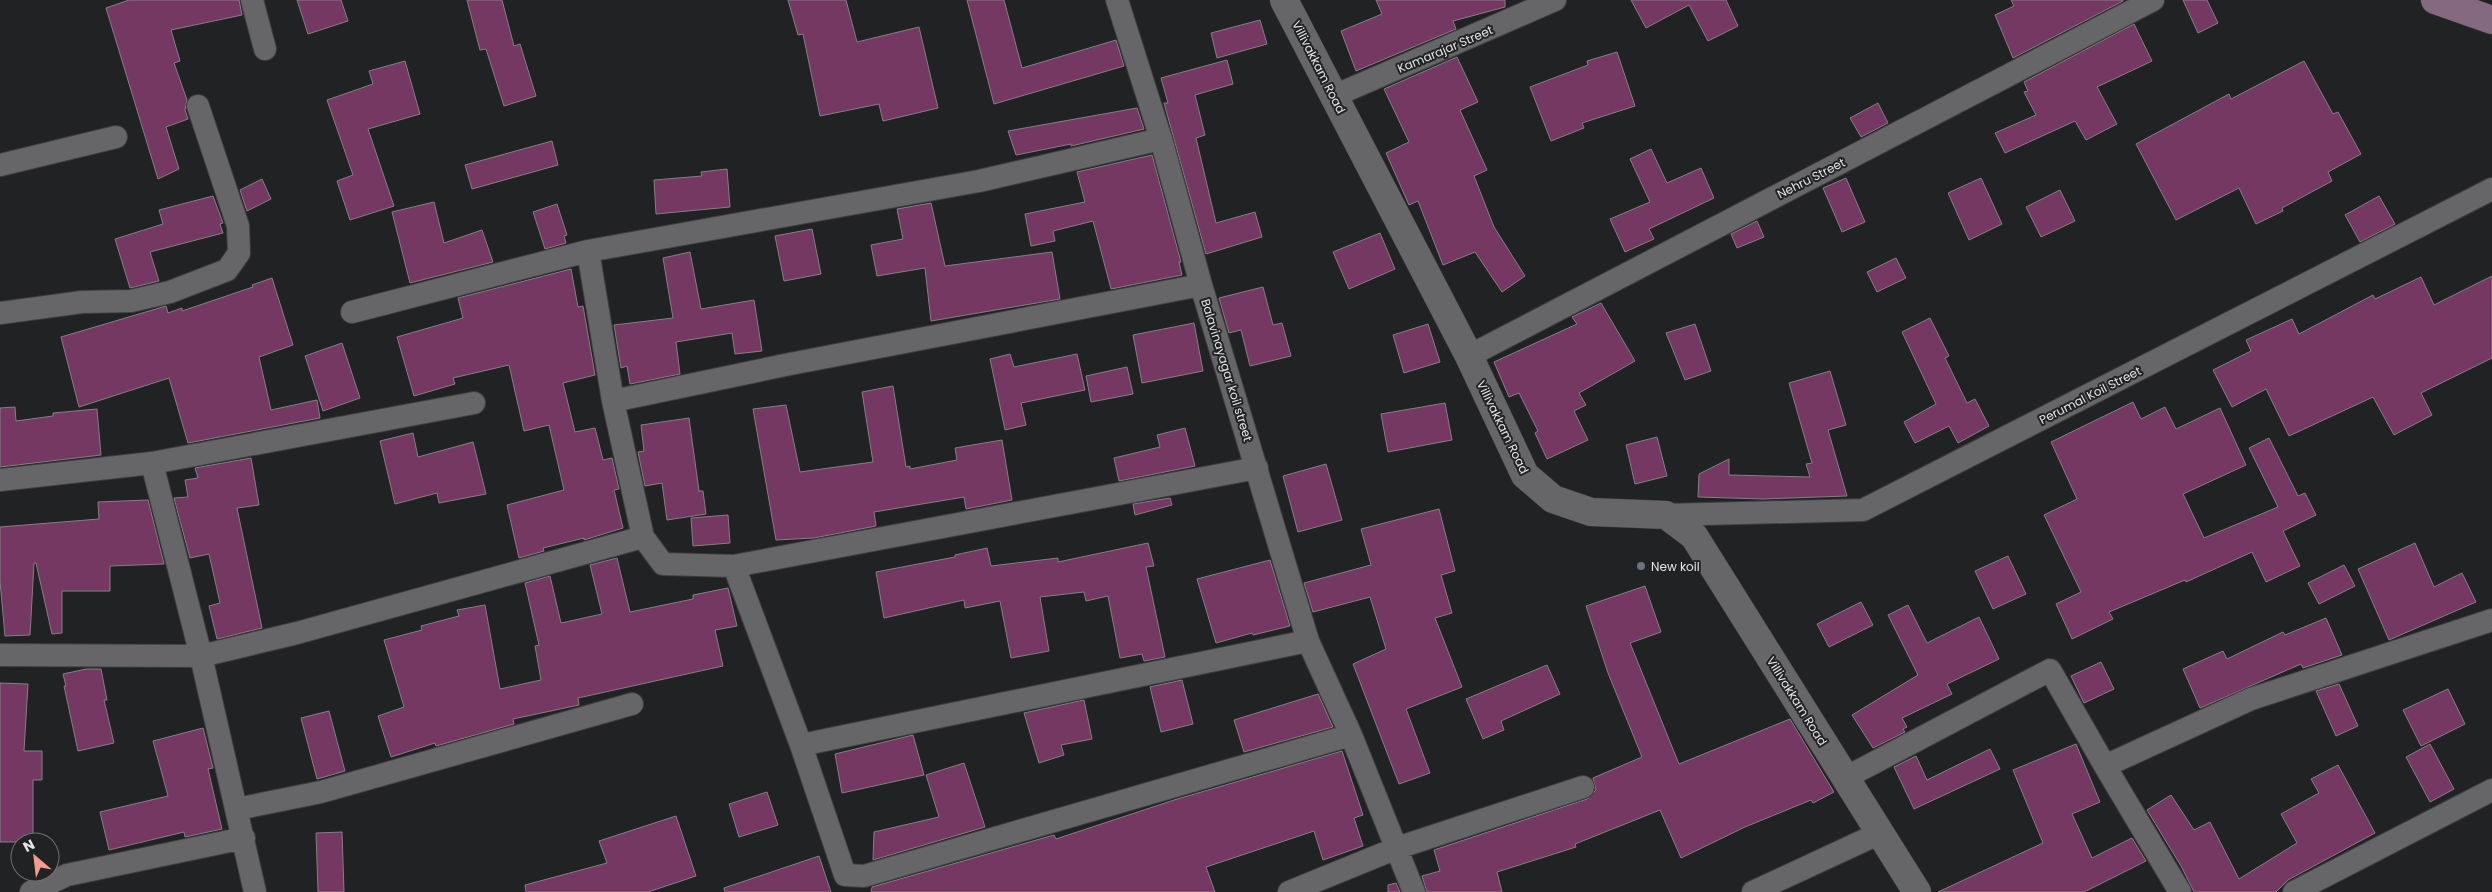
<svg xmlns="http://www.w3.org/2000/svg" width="2492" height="892" font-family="Poppins,sans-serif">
<rect width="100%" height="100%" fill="#212224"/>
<path fill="#753863" stroke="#838082" d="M 129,0 L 239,0 L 242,15 L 171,30 L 180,61 L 174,63 L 187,100 L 185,110 L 188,119 L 166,127 L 179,169 L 158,179 L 106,8 Z
M 297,0 L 341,0 L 348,21 L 308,34 Z
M 467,0 L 502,0 L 514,46 L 520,44 L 536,96 L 504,106 L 486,49 L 480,50 Z
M 788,0 L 846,0 L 857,42 L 919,27 L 938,108 L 883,121 L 879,104 L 820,116 L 803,34 L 798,35 Z
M 967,0 L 1004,0 L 1022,68 L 1116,40 L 1124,66 L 994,104 Z
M 1376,0 L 1505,0 L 1505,7 L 1453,21 L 1456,29 L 1356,71 L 1341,31 L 1382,14 Z
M 1631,0 L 1726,0 L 1738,26 L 1708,41 L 1689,5 L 1646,28 Z
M 2011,0 L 2123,0 L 2123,1 L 2013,58 L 1995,15 L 2014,6 Z
M 2183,0 L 2207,0 L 2218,23 L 2198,33 Z
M 1260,20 L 1267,44 L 1217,58 L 1211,33 Z
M 2134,24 L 2152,61 L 2097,87 L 2117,124 L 2086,140 L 2075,121 L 2005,153 L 1995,133 L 2036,115 L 2024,92 L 2028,91 L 2024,82 Z
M 1617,52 L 1635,106 L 1582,123 L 1584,128 L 1551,141 L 1530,87 L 1588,65 L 1587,61 Z
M 1457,57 L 1478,102 L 1460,110 L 1487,170 L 1474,176 L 1494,227 L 1525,276 L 1502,292 L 1475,252 L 1443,265 L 1418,201 L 1409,205 L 1386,153 L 1409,142 L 1384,89 Z
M 1227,60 L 1233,84 L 1195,95 L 1205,135 L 1196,138 L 1216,223 L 1255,212 L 1262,237 L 1206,254 L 1164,103 L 1168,103 L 1161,78 Z
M 405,61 L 420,114 L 368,129 L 394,206 L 350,220 L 337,181 L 353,175 L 327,100 L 373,84 L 369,71 Z
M 2304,61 L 2333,114 L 2338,112 L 2361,154 L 2328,172 L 2332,181 L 2282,208 L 2283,211 L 2256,224 L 2239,188 L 2176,220 L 2136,144 L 2229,94 L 2231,99 Z
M 1878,103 L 1888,123 L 1861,137 L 1850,118 Z
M 1137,108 L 1144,129 L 1071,146 L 1071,144 L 1016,155 L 1008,131 Z
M 552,141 L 558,165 L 472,189 L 465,165 Z
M 1651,149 L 1667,183 L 1701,168 L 1714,198 L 1649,229 L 1654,239 L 1625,252 L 1610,219 L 1650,202 L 1630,159 Z
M 1152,155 L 1181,262 L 1179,262 L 1182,275 L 1111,289 L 1093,221 L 1053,231 L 1055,241 L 1031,246 L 1025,214 L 1085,202 L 1077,172 Z
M 727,169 L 730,207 L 656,214 L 654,180 L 702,176 L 701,172 Z
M 1846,178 L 1865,222 L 1842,232 L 1823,188 Z
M 1981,178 L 2002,224 L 1969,240 L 1948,193 Z
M 262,179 L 271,199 L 247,211 L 240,190 Z
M 2060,190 L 2075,221 L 2041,237 L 2026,207 Z
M 213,196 L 223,223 L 220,224 L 223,233 L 150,252 L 159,281 L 130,288 L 115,239 L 163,224 L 159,210 Z
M 2379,196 L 2395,224 L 2360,242 L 2345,215 Z
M 434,202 L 444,243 L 482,230 L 493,262 L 410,283 L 392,212 Z
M 931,203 L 945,266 L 1052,252 L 1060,299 L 931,321 L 925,268 L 877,276 L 871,245 L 903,239 L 897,209 Z
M 557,204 L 567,235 L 564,236 L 566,243 L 545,249 L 533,212 Z
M 1757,221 L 1764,237 L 1737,248 L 1731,234 Z
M 812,229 L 821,274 L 784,281 L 775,236 Z
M 1380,233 L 1395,269 L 1349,289 L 1333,252 Z
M 690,252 L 701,309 L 754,300 L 762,351 L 735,354 L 732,333 L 676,342 L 680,374 L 630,384 L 627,366 L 621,368 L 614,325 L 673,318 L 663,258 Z
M 1896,258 L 1906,278 L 1877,292 L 1867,272 Z
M 571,269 L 578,307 L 583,306 L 595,375 L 563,383 L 575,432 L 595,428 L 603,460 L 612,458 L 619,489 L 614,490 L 623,528 L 584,540 L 584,538 L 543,548 L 544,551 L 519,558 L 507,505 L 564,490 L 549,425 L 524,431 L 509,365 L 453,378 L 455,384 L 414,396 L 397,337 L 463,318 L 458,298 Z
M 2492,276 L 2492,358 L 2421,393 L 2432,415 L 2394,435 L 2373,397 L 2289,436 L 2266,389 L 2232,407 L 2213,370 L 2251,351 L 2246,340 L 2292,319 L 2299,334 L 2373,295 L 2375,299 L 2421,277 L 2434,305 Z
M 272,278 L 293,345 L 259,357 L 271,410 L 317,400 L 320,418 L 188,443 L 169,378 L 79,407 L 61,337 L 166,306 L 168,313 L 182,308 L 182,311 L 253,287 L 252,285 Z
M 1263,287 L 1273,325 L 1282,323 L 1291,356 L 1250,366 L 1241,330 L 1229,333 L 1219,298 Z
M 1601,303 L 1635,361 L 1579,393 L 1586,405 L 1574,411 L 1588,440 L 1547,459 L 1535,433 L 1538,431 L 1519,393 L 1509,397 L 1494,362 L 1577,324 L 1572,317 Z
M 1930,318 L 1949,356 L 1945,358 L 1967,403 L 1975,399 L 1989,426 L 1958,443 L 1949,426 L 1915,443 L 1904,422 L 1936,404 L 1902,332 Z
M 1194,323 L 1203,371 L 1142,383 L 1133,335 Z
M 1428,324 L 1440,362 L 1404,373 L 1393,335 Z
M 1695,324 L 1711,371 L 1685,380 L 1666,333 Z
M 342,343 L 360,398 L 323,411 L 305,356 Z
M 1010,354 L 1014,367 L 1077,354 L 1085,390 L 1021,403 L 1026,425 L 1005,430 L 990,359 Z
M 1127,367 L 1133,394 L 1091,402 L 1086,376 Z
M 1830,371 L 1846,425 L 1828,430 L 1847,496 L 1763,499 L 1698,497 L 1699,474 L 1729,459 L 1729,475 L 1810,477 L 1806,464 L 1812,463 L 1789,383 Z
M 893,386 L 906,467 L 910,466 L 910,469 L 957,460 L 955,448 L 1002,440 L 1012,500 L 966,509 L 964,497 L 874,512 L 876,526 L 814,538 L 776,540 L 753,409 L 786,405 L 800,472 L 873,462 L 862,392 Z
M 2133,402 L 2141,419 L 2165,407 L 2176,429 L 2220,408 L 2246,465 L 2183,494 L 2204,538 L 2278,507 L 2249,448 L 2269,438 L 2298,496 L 2305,493 L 2316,515 L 2283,531 L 2300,566 L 2266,582 L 2252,552 L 2186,582 L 2185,580 L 2109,612 L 2113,619 L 2072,639 L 2056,604 L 2081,592 L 2044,515 L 2077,499 L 2051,442 Z
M 1445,403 L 1452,440 L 1388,452 L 1381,414 Z
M 15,407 L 16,421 L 53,416 L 53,413 L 97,409 L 101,455 L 0,467 L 0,408 Z
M 689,418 L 699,491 L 703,491 L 706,514 L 667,520 L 662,483 L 645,486 L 638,452 L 644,451 L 641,425 Z
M 1185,428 L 1195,466 L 1119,481 L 1114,458 L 1160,447 L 1157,435 Z
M 413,433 L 418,457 L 473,442 L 486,494 L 439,503 L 437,493 L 395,504 L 380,441 Z
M 1657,437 L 1667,476 L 1635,484 L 1626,445 Z
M 251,458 L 259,505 L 237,508 L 262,628 L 217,639 L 209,606 L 220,603 L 209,554 L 190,558 L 174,498 L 188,497 L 185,480 L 198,478 L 195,468 Z
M 1326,464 L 1342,520 L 1298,532 L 1283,476 Z
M 1170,498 L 1172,505 L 1135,515 L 1133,504 Z
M 148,500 L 164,564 L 110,566 L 110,591 L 62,591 L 62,633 L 52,634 L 36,563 L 34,563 L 30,635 L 5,636 L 0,581 L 0,527 L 99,519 L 98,502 Z
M 1439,509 L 1455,571 L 1441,575 L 1452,613 L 1435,618 L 1462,687 L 1406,709 L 1430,773 L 1399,784 L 1353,664 L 1386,649 L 1370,597 L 1313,612 L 1304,583 L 1371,565 L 1361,529 Z
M 728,515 L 730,543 L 693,546 L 691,518 Z
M 1148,543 L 1154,566 L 1146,567 L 1165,657 L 1144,661 L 1142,654 L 1120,658 L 1108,596 L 1086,601 L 1084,592 L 1040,597 L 1049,651 L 1011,658 L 1000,601 L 965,608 L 964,600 L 884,618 L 876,572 L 955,557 L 955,555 L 987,548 L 991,566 L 1058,558 L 1058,562 Z
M 2415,543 L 2434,587 L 2462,573 L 2476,602 L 2389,640 L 2358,569 Z
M 2008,556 L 2026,594 L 1993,609 L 1975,571 Z
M 617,558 L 630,612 L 693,599 L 693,595 L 728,588 L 737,626 L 715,630 L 723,666 L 578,698 L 579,705 L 513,719 L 514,724 L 436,746 L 435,743 L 391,757 L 378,716 L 404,707 L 384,640 L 422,630 L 421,626 L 459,616 L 457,610 L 485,605 L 500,689 L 541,680 L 535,646 L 539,645 L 525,583 L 550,576 L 561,623 L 602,614 L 590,565 Z
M 1270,560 L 1290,626 L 1253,635 L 1252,633 L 1216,643 L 1197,579 Z
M 2344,565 L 2355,586 L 2319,604 L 2308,583 Z
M 1645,586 L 1661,632 L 1630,643 L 1679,764 L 1790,719 L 1834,792 L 1813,803 L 1811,800 L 1745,827 L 1681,858 L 1660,810 L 1575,844 L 1576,847 L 1497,872 L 1502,892 L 1427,892 L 1422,876 L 1440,871 L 1434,850 L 1587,799 L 1596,790 L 1593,778 L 1642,757 L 1608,673 L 1586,606 Z
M 1861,602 L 1873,625 L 1829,647 L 1817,624 Z
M 1908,605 L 1927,643 L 1979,617 L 1999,659 L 1947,684 L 1952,694 L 1902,718 L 1907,727 L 1903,729 L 1905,732 L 1873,748 L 1852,715 L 1918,675 L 1888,615 Z
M 2326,618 L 2342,655 L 2303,668 L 2301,664 L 2200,708 L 2183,669 L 2223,651 L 2227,659 L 2283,632 L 2285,635 Z
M 2101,662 L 2114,689 L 2084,703 L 2071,676 Z
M 1547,665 L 1560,694 L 1501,721 L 1504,730 L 1483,739 L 1466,699 Z
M 86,669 L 101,669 L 107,700 L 104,700 L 114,743 L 78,751 L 64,686 L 66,686 L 63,674 Z
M 1182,680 L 1193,724 L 1161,732 L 1150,687 Z
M 0,683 L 28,684 L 24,751 L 42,751 L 42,780 L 33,780 L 33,842 L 0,842 Z
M 2339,684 L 2358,726 L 2336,736 L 2316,691 Z
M 2448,689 L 2465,724 L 2421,746 L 2403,710 Z
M 1318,694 L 1333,727 L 1244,752 L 1234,720 Z
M 1084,700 L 1092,739 L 1061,745 L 1064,755 L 1039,763 L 1024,713 Z
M 329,711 L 345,771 L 317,779 L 301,718 Z
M 203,728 L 213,768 L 208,769 L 222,829 L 185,837 L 184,832 L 109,850 L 100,812 L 168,796 L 153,741 Z
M 913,735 L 924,775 L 842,793 L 835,754 Z
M 2076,744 L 2100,802 L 2072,814 L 2092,858 L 2132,838 L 2146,861 L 2084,892 L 1938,892 L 2043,843 L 2013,770 Z
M 2430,744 L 2454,789 L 2430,802 L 2406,757 Z
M 1990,749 L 2000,769 L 1914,809 L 1894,767 L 1916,756 L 1927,780 Z
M 1342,751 L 1363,815 L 1354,818 L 1363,846 L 1323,860 L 1314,831 L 1206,867 L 1215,892 L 871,892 L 872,887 L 1054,835 L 1056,839 L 1174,800 Z
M 964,763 L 985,827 L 873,860 L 874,832 L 939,817 L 926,775 Z
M 2338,765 L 2375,833 L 2288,880 L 2276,892 L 2194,892 L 2181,866 L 2147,810 L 2171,795 L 2194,830 L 2210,822 L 2239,879 L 2297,843 L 2281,814 L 2319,793 L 2311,779 Z
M 767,792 L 778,825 L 739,837 L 729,804 Z
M 676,816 L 696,876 L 648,892 L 526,892 L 525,885 L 607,863 L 599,841 Z
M 342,832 L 344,892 L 318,892 L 316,833 Z
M 819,856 L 831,892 L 725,892 L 724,888 Z
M 1396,883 L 1400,892 L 1388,892 L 1388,885 Z"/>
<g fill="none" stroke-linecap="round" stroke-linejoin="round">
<defs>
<path id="minor" d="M 252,0 L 265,49
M 1117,0 L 1161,139 L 1201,285 L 1308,641 L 1351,735 L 1414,892
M 1334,96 L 1555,0
M 0,165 L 116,137
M 588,251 L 613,401 L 643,537
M 352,312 L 588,251 L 979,181 L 1161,139
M 0,313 L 82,302 L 131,301 L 170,292 L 227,270 L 239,253 L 238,226 L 198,106
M 1469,356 L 2153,0
M 613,401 L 790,364 L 1201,285
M 152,463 L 201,656 L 255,892
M 0,480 L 152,463 L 474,403
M 1666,515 L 1863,510 L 2492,189
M 734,566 L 801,745
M 1308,641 L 801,745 L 845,875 L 864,876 L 1351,735
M 0,655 L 201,656 L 297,633 L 643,537 L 663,564 L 734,566 L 1257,468
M 2105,766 L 2180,892
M 1845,778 L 2050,670 L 2105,766 L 2251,699 L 2492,620
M 237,809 L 321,792 L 632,704
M 31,892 L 67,875 L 244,838
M 1289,892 L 1397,848 L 1583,787
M 1753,892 L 1880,833
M 2294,892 L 2492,790"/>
<path id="tertiary" d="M 1284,0 L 1469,356 L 1525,475 L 1553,499 L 1591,512 L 1666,515 L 1694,536 L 1917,892"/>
<path id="secondary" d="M 2435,0 L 2492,20"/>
</defs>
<use href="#minor" stroke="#3f3f41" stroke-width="24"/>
<use href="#tertiary" stroke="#3f3f41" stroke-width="29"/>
<use href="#secondary" stroke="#3f3f41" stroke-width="29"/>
<use href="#minor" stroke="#666669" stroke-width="22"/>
<use href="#tertiary" stroke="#666669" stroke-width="28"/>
<use href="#secondary" stroke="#856981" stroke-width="28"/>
</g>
<circle fill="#6b7280" stroke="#212224" stroke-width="2" cx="1641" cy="566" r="5"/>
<g text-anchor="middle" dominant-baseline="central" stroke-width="4" stroke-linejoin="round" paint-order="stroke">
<g font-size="12" fill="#e5e5e6" stroke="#212224">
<text transform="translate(1445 49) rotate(-23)">Kamarajar Street</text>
<text transform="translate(1319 67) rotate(63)">Villivakkam Road</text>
<text transform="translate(1811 178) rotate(-27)">Nehru Street</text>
<text transform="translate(1227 370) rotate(73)">Balavinayagar koil street</text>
<text transform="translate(2090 395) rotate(-27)">Perumal Koil Street</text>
<text transform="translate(1503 427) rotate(64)">Villivakkam Road</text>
<text transform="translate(1797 701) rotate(58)">Villivakkam Road</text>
</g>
<g font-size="12" fill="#e5e5e6" stroke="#212224" text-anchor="start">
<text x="1651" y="566">New koil</text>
</g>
</g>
<g transform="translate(35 857) rotate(332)"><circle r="24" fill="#212224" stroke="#6f7072"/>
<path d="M0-4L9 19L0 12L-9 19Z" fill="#f59c92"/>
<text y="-8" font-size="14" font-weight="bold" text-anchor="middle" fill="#e5e5e6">N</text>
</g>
</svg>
